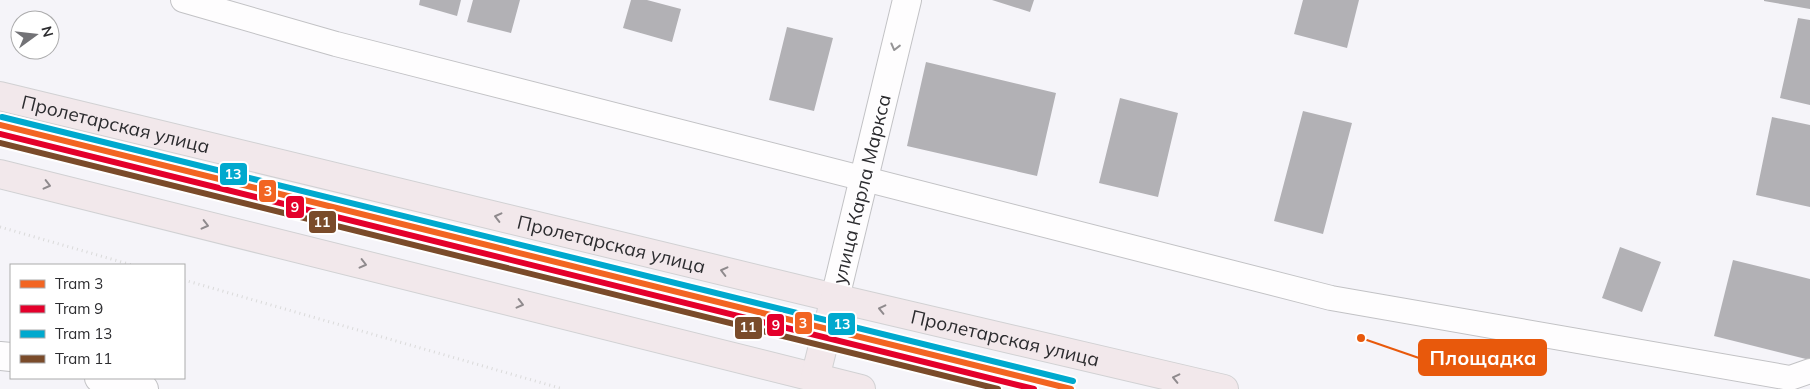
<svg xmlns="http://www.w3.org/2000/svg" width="1810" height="389" font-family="Mulish,sans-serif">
<rect width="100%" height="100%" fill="#f5f4f9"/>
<path fill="#b2b1b5" d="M 420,0 L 461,0 L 457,16 L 419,5 Z
M 473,0 L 520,0 L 511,33 L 467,22 Z
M 631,0 L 647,0 L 681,9 L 672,42 L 623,28 Z
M 992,0 L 1034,0 L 1030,12 Z
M 1303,0 L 1359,0 L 1347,48 L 1294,34 Z
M 1764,0 L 1810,0 L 1810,9 L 1764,1 Z
M 1798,18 L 1810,20 L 1810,105 L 1780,98 Z
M 787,27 L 833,38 L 814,111 L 769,100 Z
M 926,62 L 1056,93 L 1037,176 L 907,146 Z
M 1120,98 L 1178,113 L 1158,197 L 1099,183 Z
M 1303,111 L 1352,123 L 1323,234 L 1274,221 Z
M 1772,117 L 1810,125 L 1810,207 L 1756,195 Z
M 1620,247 L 1661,262 L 1642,312 L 1602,298 Z
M 1733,260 L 1810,279 L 1810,360 L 1714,336 Z"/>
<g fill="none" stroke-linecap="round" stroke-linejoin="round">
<defs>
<path id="service" d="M 183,0 L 336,44 L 1331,298 L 1790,378 L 1810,371"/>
<path id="minor" d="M 0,356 L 11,357
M 99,378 L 144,389"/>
<g id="tertiary">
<path id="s1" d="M 835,298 L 907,0"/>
</g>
<g id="primary">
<path id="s2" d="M 0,96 L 835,298 L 1224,389"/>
<path d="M 0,174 L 861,389"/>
<path d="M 815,378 L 835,298"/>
</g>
</defs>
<use href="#service" stroke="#c2c2c5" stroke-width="26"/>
<use href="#minor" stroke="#c2c2c5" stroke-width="30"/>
<use href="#tertiary" stroke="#c2c2c5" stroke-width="30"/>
<use href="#primary" stroke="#d1d1d3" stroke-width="30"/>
<path stroke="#dadada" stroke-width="3" stroke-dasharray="1 4" stroke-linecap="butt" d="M 0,227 L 132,265
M 184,280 L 563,389"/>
<use href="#service" stroke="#fefdfe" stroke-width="24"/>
<use href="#minor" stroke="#fefdfe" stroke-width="28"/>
<use href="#tertiary" stroke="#fefdfe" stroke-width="28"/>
<use href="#primary" stroke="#f2e8eb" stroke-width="28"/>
<defs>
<path id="tram-1" d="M 0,125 L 1071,389"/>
<path id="tram-2" d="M 0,134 L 1034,389"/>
<path id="tram-3" d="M 2,117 L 1073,381"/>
<path id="tram-4" d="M 0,143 L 998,389"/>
</defs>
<use href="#tram-1" stroke="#fff" stroke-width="10"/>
<use href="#tram-2" stroke="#fff" stroke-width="10"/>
<use href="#tram-3" stroke="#fff" stroke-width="10"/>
<use href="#tram-4" stroke="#fff" stroke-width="10"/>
<use href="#tram-1" stroke="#f26522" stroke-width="6"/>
<use href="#tram-2" stroke="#e4002b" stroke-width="6"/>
<use href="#tram-3" stroke="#00a9ce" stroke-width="6"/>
<use href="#tram-4" stroke="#7a4b2a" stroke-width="6"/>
</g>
<defs><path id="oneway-chevron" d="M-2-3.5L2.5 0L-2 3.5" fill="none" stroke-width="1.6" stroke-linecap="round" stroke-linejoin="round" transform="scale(1.25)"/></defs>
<use stroke="#959496" href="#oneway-chevron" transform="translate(895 47) rotate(104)"/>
<g stroke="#8f8a8d">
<use href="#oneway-chevron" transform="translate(47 185) rotate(14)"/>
<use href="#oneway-chevron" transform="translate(498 217) rotate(-166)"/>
<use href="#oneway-chevron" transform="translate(205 225) rotate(14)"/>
<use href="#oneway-chevron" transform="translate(363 264) rotate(14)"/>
<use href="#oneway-chevron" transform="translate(724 271) rotate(-166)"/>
<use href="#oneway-chevron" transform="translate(520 304) rotate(14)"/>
<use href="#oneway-chevron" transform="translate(882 309) rotate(-167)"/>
<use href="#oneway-chevron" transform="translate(1176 378) rotate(-167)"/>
</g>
<g text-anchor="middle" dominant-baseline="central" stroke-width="5" stroke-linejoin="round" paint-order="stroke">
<g font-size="19" fill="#2c2c2f" stroke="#fff">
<text stroke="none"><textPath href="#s2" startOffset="119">Пролетарская улица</textPath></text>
<text stroke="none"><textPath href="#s1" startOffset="112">улица Карла Маркса</textPath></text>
<text stroke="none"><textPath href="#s2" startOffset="629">Пролетарская улица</textPath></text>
<text stroke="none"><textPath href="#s2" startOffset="1034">Пролетарская улица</textPath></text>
</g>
</g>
<path fill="none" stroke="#e8590c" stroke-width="2" d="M1361 338L1419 358"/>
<circle fill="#e8590c" stroke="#fff" stroke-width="2" cx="1361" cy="338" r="5"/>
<rect fill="#e8590c" stroke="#e8590c" stroke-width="2" x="1419" y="340" width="127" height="35" rx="5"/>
<g font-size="20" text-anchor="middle" font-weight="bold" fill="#fff">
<text x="1483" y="365">Площадка</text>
</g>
<g stroke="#fff" stroke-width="2">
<rect x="219" y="162" width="29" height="24" rx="5" fill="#00a9ce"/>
<rect x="258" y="179" width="19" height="24" rx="5" fill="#f26522"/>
<rect x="285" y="195" width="20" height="24" rx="5" fill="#e4002b"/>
<rect x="308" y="210" width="29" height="24" rx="5" fill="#7a4b2a"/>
<rect x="794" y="311" width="19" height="24" rx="5" fill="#f26522"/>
<rect x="827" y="312" width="29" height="24" rx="5" fill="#00a9ce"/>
<rect x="766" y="313" width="19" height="24" rx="5" fill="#e4002b"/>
<rect x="734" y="316" width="29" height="24" rx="5" fill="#7a4b2a"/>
</g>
<g font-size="14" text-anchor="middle" font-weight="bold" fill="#fff">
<text x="233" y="179">13</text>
<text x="268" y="196">3</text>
<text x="295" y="212">9</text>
<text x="322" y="227">11</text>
<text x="803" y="328">3</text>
<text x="842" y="329">13</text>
<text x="776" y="330">9</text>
<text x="748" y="332">11</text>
</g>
<rect x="10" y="264" width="175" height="115" fill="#ffffff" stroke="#ababac"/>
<rect x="20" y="280" width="25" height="8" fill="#f26522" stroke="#ababac"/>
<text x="55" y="289" font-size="15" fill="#2c2c2f">Tram 3</text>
<rect x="20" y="305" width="25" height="8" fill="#e4002b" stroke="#ababac"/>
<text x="55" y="314" font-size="15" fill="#2c2c2f">Tram 9</text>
<rect x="20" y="330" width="25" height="8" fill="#00a9ce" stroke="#ababac"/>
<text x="55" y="339" font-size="15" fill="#2c2c2f">Tram 13</text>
<rect x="20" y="355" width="25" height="8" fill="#7a4b2a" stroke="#ababac"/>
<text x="55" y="364" font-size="15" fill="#2c2c2f">Tram 11</text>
<g transform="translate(35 35) rotate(75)"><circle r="24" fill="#ffffff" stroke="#ababac"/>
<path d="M0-4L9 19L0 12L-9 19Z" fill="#727276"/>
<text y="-8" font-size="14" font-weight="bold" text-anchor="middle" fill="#2c2c2f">N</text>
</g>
</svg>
